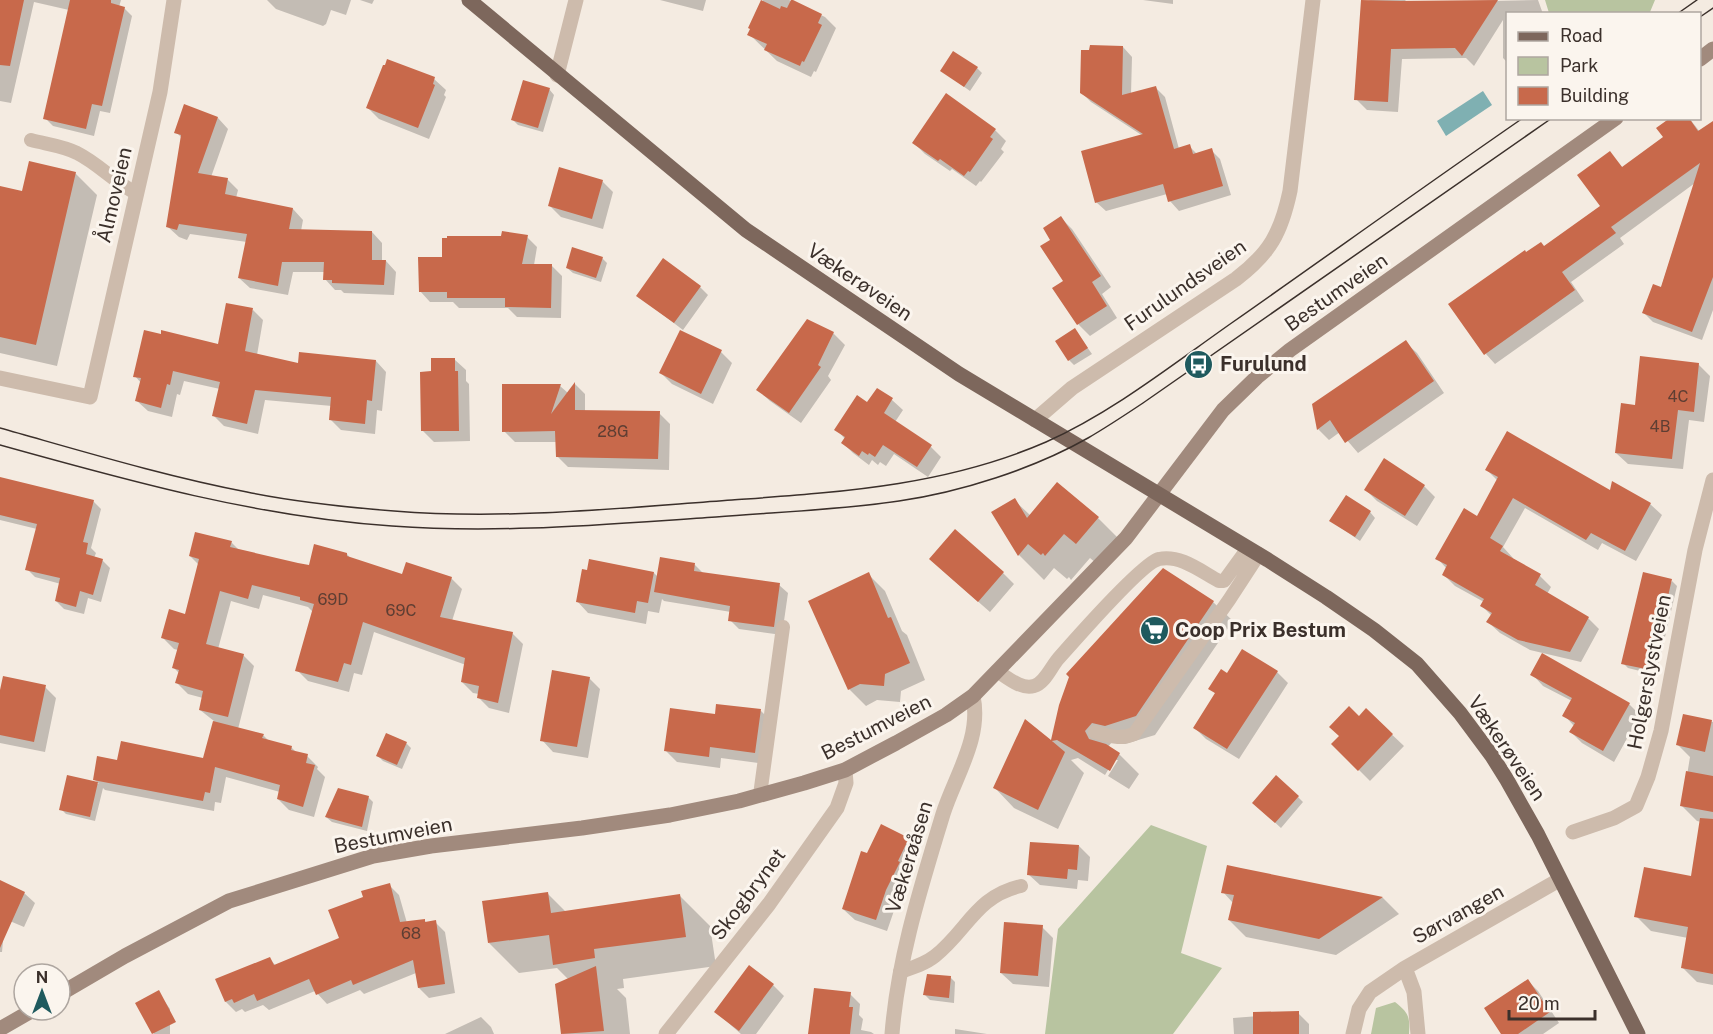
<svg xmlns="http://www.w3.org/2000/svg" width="1713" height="1034" font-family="'Public Sans',sans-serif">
<rect width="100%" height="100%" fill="#f4ebe1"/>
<path fill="#b8c4a0" d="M 1545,0 L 1655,0 L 1650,12 L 1646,14 L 1549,13 Z
M 1151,825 L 1207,846 L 1181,953 L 1222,968 L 1173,1034 L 1045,1034 L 1058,929 Z
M 1395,1002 C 1409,1013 1410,1017 1409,1034 L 1371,1034 L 1376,1008 Z"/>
<path fill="#7fb0b2" d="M 1483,91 L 1492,105 L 1446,136 L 1437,121 Z"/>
<path fill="#0003" d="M 0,0 L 121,0 L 119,7 L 124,8 L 132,16 L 110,113 L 100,111 L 94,136 L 53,126 L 45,118 L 69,10 L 34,2 L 11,103 L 0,101 Z
M 267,0 L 351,0 L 346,15 L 331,10 L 326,24 L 323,26 L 276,9 Z
M 360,0 L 374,0 L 372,4 Z
M 660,0 L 706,0 L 703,11 Z
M 763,0 L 789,0 L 825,17 L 836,28 L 816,72 L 814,71 L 811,77 L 777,61 L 749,34 L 751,29 L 750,28 Z
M 1143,0 L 1173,0 L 1173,4 Z
M 1371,0 L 1405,0 L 1408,3 L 1538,0 L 1543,14 L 1508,14 L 1508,63 L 1503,58 L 1503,20 L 1474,66 L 1466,58 L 1402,59 L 1398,112 L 1367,110 L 1356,99 L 1362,3 Z
M 1123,47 L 1132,57 L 1131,94 L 1156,88 L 1165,97 L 1179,149 L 1189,146 L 1197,154 L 1211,150 L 1220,159 L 1231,195 L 1179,211 L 1170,201 L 1167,194 L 1106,211 L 1096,202 L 1143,136 L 1091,102 L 1081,92 Z
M 977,68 L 982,73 L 970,91 L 942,71 Z
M 434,79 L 446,90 L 444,95 L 446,97 L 429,139 L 379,119 L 368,108 Z
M 549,89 L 554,95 L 543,132 L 518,125 L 513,120 Z
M 218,118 L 228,129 L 211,177 L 227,179 L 238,190 L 236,198 L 293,209 L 303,220 L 301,231 L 372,232 L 382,243 L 382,261 L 386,261 L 396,272 L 394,295 L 344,293 L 341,290 L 335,290 L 325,279 L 325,272 L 293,272 L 288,295 L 250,288 L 239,278 L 247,242 L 190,234 L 187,240 L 179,237 L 168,227 L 182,138 L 176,132 Z
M 1689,118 L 1700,132 L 1713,123 L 1713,310 L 1702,340 L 1653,322 L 1644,313 L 1661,288 L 1695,183 L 1620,238 L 1624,244 L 1571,282 L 1584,301 L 1495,364 L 1486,354 L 1526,253 L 1544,248 L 1602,206 L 1610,153 L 1623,168 Z
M 995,130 L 1006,141 L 1001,149 L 1004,152 L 981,182 L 980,181 L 976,186 L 952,169 L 950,171 L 925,154 L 914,143 Z
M 75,173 L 97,195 L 57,366 L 0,353 L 0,188 L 23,193 Z
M 602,181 L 613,192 L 603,229 L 561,217 L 550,206 Z
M 1061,218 L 1072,229 L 1111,287 L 1102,294 L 1117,318 L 1090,336 L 1079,325 L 1054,288 L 1065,281 L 1052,240 Z
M 527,237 L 537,247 L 534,265 L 551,265 L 562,276 L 561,318 L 517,317 L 508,308 L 459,308 L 453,302 L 430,302 L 420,291 L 443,258 L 502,238 Z
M 602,258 L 607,263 L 601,282 L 573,273 L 567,268 Z
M 700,287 L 708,295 L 683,330 L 638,296 Z
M 253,310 L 263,320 L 257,355 L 299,364 L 376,361 L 386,372 L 382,411 L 377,410 L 375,434 L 341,430 L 330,419 L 332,406 L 265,400 L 258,434 L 224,426 L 214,416 L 220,389 L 184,381 L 180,395 L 177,394 L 172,417 L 148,411 L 137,401 L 141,383 L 135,376 L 219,346 Z
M 808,321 L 833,333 L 845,345 L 828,376 L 831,380 L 801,423 L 770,401 L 758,390 Z
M 1075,330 L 1092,354 L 1074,365 L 1069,360 Z
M 1405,342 L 1417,353 L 1444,393 L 1358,453 L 1340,432 L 1329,440 L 1318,429 L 1314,404 Z
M 721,352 L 732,363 L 713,404 L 672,384 L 661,373 Z
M 454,359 L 466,370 L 466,381 L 469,384 L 470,441 L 434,442 L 422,430 L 433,372 Z
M 1698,364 L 1710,376 L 1704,422 L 1689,420 L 1683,469 L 1628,464 L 1616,453 L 1636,407 Z
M 575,384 L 585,394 L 585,411 L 659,413 L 670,424 L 669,470 L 568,467 L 557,456 L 557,442 L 515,442 L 504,431 L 560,386 L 568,393 Z
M 877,390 L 892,400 L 903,410 L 895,422 L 931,447 L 941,457 L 928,477 L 894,454 L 886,466 L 880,462 L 878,465 L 872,460 L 869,465 L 853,453 L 843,443 L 845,439 L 836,429 L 868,404 Z
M 1487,470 L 1612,493 L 1613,483 L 1650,504 L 1662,515 L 1636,561 L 1602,543 L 1598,550 L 1525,508 L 1503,547 L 1513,558 L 1512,560 L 1540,576 L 1551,587 L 1547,594 L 1588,618 L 1599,629 L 1581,662 L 1530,650 L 1500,633 L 1488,622 L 1492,616 L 1482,606 L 1484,602 L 1455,586 L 1444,575 L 1447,569 L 1437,558 L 1477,518 L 1498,481 Z
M 0,478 L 93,501 L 101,509 L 91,548 L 96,553 L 94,558 L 102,560 L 110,568 L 101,602 L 88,598 L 84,614 L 64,609 L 56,601 L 61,584 L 35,577 L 27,569 L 37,529 L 0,520 Z
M 1424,486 L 1435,497 L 1417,526 L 1377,501 L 1366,490 Z
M 1014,500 L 1031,516 L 1098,518 L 1123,543 L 1102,568 L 1090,558 L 1071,580 L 1069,577 L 1067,579 L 1054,568 L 1044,580 L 1019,555 L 993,513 Z
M 1370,512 L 1375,518 L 1360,541 L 1331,521 Z
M 231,542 L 239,550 L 310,567 L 347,554 L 351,559 L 403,576 L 451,578 L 462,589 L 452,621 L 512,633 L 523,644 L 509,713 L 489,708 L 478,697 L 479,694 L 473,693 L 462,682 L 466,665 L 374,632 L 362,675 L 354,673 L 349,692 L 308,681 L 297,670 L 313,612 L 308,607 L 263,595 L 259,609 L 231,601 L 218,649 L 243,655 L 254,666 L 238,729 L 263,735 L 269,741 L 291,747 L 297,753 L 307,756 L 318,767 L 317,769 L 325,777 L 314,817 L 289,810 L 278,799 L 280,792 L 226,777 L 221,803 L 215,802 L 214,811 L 105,790 L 103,788 L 95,821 L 66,814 L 61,809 L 68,777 L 99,784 L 94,779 L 118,762 L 204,759 L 214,721 L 200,710 L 203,698 L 188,694 L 177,683 L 179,673 L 174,668 L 178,650 L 174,649 L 163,638 L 186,615 L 199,565 L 190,556 Z
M 695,565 L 704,574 L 779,585 L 788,593 L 782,635 L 739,629 L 730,620 L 731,612 L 664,601 L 662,599 L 659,613 L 648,611 L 646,624 L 588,613 L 577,601 L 654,573 L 658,577 Z
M 942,570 L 1003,573 L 1014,584 L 990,612 Z
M 868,574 L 885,591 L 902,631 L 907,635 L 925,680 L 901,691 L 900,702 L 877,700 L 866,706 L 849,689 Z
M 1672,581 L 1677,586 L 1656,675 L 1628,668 L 1623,663 Z
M 1213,602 L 1233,621 L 1155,735 L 1125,744 L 1112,742 L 1108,747 L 1119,754 L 1139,774 L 1129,789 L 1108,776 L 1118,760 L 1114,760 L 1105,775 L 1078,758 L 1071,760 L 1084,773 L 1058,829 L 1014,808 L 995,788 L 1052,743 L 1060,706 Z
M 1277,672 L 1288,683 L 1239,759 L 1206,739 L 1195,728 L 1216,694 L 1210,689 L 1228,675 Z
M 1532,674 L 1629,704 L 1640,715 L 1614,762 L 1582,743 L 1571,732 L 1574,726 L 1564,715 L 1572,701 L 1543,686 Z
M 589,678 L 600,689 L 588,758 L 553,752 L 542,740 Z
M 45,687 L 56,698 L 45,752 L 0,743 L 0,697 Z
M 1366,710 L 1404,746 L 1370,781 L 1333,744 Z
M 761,711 L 772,722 L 766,764 L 721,758 L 720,768 L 677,762 L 666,751 L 716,715 Z
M 1684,715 L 1713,722 L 1713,985 L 1697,982 L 1682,967 L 1688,938 L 1651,931 L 1636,916 L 1692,878 L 1706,823 L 1697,821 L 1682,806 L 1690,757 L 1678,745 Z
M 406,743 L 411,748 L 402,769 L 383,761 L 378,756 Z
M 368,797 L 373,802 L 367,831 L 332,822 L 326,817 Z
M 1298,797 L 1303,802 L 1281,828 L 1259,808 Z
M 908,839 L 919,850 L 908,873 L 910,875 L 897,902 L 887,931 L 855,920 L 843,909 L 868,855 Z
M 1079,846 L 1090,857 L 1088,881 L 1078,880 L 1077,889 L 1040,885 L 1028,874 Z
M 1228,867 L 1383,898 L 1399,914 L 1336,955 L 1246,937 L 1229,920 L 1233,903 L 1223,892 Z
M 0,882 L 24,893 L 35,903 L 24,927 L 5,919 L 2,952 L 0,952 Z
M 389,885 L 399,895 L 407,923 L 424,920 L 427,923 L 435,922 L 445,932 L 455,993 L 429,998 L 419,988 L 416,973 L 364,994 L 360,990 L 327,1004 L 315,991 L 269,1010 L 263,1005 L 245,1012 L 242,1009 L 236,1012 L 226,1002 L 217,980 L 270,959 L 276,966 L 341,939 L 364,897 Z
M 547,893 L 566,912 L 680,896 L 710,926 L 716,966 L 623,979 L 624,988 L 617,989 L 626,998 L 630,1034 L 563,1034 L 557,985 L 569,980 L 557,968 L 519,973 L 489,943 Z
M 1042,927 L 1053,938 L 1049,987 L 1013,984 L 1001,973 Z
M 950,977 L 955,982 L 954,1003 L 930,1000 L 925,995 Z
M 1528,981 L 1538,991 L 1559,1023 L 1543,1034 L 1503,1034 Z
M 773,985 L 784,996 L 756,1034 L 741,1034 L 716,1012 Z
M 158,992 L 170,1009 L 170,1034 L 154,1034 L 137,1003 Z
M 850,994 L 860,1004 L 859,1015 L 863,1019 L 861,1030 L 871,1032 L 874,1034 L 810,1034 Z
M 1298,1013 L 1309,1024 L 1309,1034 L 1234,1034 L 1233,1018 Z
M 481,1017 L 491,1027 L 494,1034 L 445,1034 Z
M 955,1029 L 987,1034 L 955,1034 Z"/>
<path fill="#c8694b" d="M 0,0 L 24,0 L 10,66 L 0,65 Z
M 70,0 L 111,0 L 111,3 L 125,7 L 102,106 L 92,104 L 86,129 L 43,119 Z
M 761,0 L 780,9 L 781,6 L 787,8 L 791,0 L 793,0 L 822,14 L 818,23 L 822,25 L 804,62 L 802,61 L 800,66 L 764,50 L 767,44 L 747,35 L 750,29 L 748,28 Z
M 1361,0 L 1401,1 L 1498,0 L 1462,56 L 1455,48 L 1391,49 L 1388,102 L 1354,100 Z
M 1090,45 L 1123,46 L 1122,95 L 1156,86 L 1174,149 L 1190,144 L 1193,154 L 1212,148 L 1223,186 L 1168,202 L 1163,184 L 1095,203 L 1081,151 L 1143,134 L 1080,93 L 1081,50 L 1089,50 Z
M 953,51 L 978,67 L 964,87 L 940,71 Z
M 387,59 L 435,77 L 433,84 L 435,85 L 418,128 L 366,108 L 383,65 L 385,65 Z
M 523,80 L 550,88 L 538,128 L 511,120 Z
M 946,93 L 996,129 L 990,137 L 993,139 L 970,172 L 968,171 L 964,176 L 940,159 L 938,161 L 912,143 Z
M 184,104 L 218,117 L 198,173 L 228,178 L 225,194 L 293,208 L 289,229 L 372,231 L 372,260 L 386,260 L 384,285 L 332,283 L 332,280 L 323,280 L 324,262 L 282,262 L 278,286 L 238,278 L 247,234 L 179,224 L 177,230 L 166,227 L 181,135 L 174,133 Z
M 1670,118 L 1689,118 L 1698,131 L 1713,121 L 1713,277 L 1692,332 L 1642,313 L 1653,284 L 1661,287 L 1700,163 L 1611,227 L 1616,233 L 1562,272 L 1575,290 L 1484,355 L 1448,304 L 1525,250 L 1526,252 L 1541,242 L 1544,246 L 1600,206 L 1577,175 L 1610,151 L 1622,167 L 1663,137 L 1656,128 Z
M 29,161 L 76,172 L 36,345 L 0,337 L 0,186 L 22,191 Z
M 559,167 L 603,180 L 592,219 L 548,206 Z
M 1061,216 L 1101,276 L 1092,282 L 1107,306 L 1077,325 L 1052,288 L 1063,281 L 1040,246 L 1050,240 L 1043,228 Z
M 502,231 L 528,235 L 522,264 L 552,264 L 551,308 L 505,307 L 505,298 L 447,298 L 447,292 L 419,292 L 418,257 L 442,257 L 442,238 L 447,238 L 447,236 L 501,236 Z
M 572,247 L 603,257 L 596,278 L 566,268 Z
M 663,258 L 701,286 L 674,323 L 636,296 Z
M 226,303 L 253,308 L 245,351 L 298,363 L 299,352 L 376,360 L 372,401 L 367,400 L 365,424 L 329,420 L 331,397 L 255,390 L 247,424 L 212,416 L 220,382 L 173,371 L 170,385 L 167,384 L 161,408 L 135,401 L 141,378 L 133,377 L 144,330 L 161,334 L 161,330 L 218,344 Z
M 807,319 L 834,332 L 818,365 L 821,367 L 789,413 L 756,390 Z
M 1075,328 L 1088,348 L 1068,361 L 1055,341 Z
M 680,330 L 722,350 L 701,394 L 659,373 Z
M 1406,340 L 1434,381 L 1345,443 L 1330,420 L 1317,430 L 1312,404 Z
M 1640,356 L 1699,363 L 1694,412 L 1678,410 L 1672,459 L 1615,453 L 1621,403 L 1635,405 Z
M 431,358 L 455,358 L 455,371 L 458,371 L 459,431 L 421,431 L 420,372 L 431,371 Z
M 575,382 L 575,410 L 660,411 L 658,459 L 556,457 L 555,431 L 502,432 L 502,384 L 561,384 L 551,414 Z
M 877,388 L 893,398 L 884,413 L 932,445 L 917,467 L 883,445 L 875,457 L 869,453 L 868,455 L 862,451 L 859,456 L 841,443 L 845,437 L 834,430 L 857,395 L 867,402 Z
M 1507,431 L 1610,490 L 1612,481 L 1651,503 L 1625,551 L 1591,533 L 1586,540 L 1513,498 L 1490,538 L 1503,546 L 1500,551 L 1541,574 L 1535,585 L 1589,617 L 1570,652 L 1518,640 L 1486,622 L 1492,613 L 1480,606 L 1484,599 L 1442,575 L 1447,565 L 1435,559 L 1464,508 L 1477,516 L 1498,477 L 1485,470 Z
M 1384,458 L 1425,485 L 1405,516 L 1364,490 Z
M 0,477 L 94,500 L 83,542 L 88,543 L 86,554 L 103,559 L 93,595 L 80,591 L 76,607 L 55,601 L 60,578 L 25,570 L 37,524 L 0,515 Z
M 1057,482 L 1099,517 L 1076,544 L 1064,534 L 1045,556 L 1043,553 L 1041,555 L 1028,544 L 1018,556 L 991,512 L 1015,498 L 1027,518 Z
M 1346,495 L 1371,511 L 1355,537 L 1329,521 Z
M 955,529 L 1004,572 L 978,602 L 929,559 Z
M 195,532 L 232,541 L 230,547 L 298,563 L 309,565 L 314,544 L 347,553 L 347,556 L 402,574 L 406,562 L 452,577 L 440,617 L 513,632 L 498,703 L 477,698 L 479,686 L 461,682 L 465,658 L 363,622 L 351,665 L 344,663 L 338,682 L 295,671 L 314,604 L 300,600 L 300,597 L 252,585 L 248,599 L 220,591 L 206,644 L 244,654 L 228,717 L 199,710 L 203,691 L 175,683 L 179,670 L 172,668 L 179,643 L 161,638 L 169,609 L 185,614 L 199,559 L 189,556 Z
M 660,557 L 695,563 L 694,571 L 780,583 L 774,627 L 728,621 L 730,606 L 654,592 Z
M 589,559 L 654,572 L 648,603 L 637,601 L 635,613 L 576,602 L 582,569 L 587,570 Z
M 1163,568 L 1214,601 L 1136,716 L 1105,726 L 1092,723 L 1085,731 L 1089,739 L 1106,744 L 1120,753 L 1110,771 L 1057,740 L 1052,741 L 1065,752 L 1038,810 L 993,788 L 1025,719 L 1051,740 L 1059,705 L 1069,677 L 1066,674 Z
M 869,572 L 888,618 L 891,617 L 910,663 L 885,674 L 884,686 L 860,684 L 848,690 L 808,601 Z
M 1643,572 L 1672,579 L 1651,670 L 1621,664 Z
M 1242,649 L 1278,671 L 1227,749 L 1193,728 L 1215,693 L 1208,689 L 1221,669 L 1227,673 Z
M 1542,653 L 1630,703 L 1603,751 L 1569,732 L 1575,723 L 1562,716 L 1572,698 L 1530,675 Z
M 552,670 L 590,677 L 577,747 L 540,741 Z
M 3,676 L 46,685 L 34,742 L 0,735 L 0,690 Z
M 716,704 L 761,709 L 755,753 L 710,747 L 709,757 L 664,751 L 670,708 L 715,714 Z
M 1349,706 L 1359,716 L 1366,708 L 1393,734 L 1358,771 L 1331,744 L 1339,736 L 1329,727 Z
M 1683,714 L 1712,720 L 1705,752 L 1676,745 Z
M 213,721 L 264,734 L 262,738 L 292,746 L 291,750 L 308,754 L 306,763 L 315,765 L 303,807 L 277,799 L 280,785 L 215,767 L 210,793 L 205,792 L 203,801 L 93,780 L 97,756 L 117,760 L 121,741 L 203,758 Z
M 386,733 L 407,742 L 397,765 L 376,756 Z
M 1686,771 L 1713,776 L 1713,812 L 1680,806 Z
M 67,775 L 98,782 L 90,817 L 59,810 Z
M 1276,775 L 1299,796 L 1275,823 L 1252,803 Z
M 338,788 L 369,796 L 362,827 L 325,817 Z
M 1700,818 L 1713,819 L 1713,974 L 1681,968 L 1688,927 L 1634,917 L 1644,867 L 1691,876 Z
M 881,824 L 909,838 L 898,861 L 900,862 L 886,890 L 876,920 L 842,909 L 861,851 L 867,853 Z
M 1030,842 L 1079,845 L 1077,870 L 1068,869 L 1067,879 L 1027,875 Z
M 1227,865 L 1241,868 L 1383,897 L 1319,939 L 1228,920 L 1234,895 L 1221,893 Z
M 0,880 L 25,892 L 0,948 Z
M 390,883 L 400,922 L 425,919 L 425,922 L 436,920 L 445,984 L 418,988 L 413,960 L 353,985 L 351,980 L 316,995 L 309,979 L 257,1001 L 254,994 L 234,1003 L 232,999 L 225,1002 L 215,979 L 270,957 L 274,965 L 339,938 L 328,910 L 363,897 L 361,891 Z
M 548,892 L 551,913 L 680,894 L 686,937 L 594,949 L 595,958 L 553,965 L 549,935 L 488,943 L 482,901 Z
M 1004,922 L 1043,925 L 1038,976 L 1000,973 Z
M 749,965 L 774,984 L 739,1031 L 714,1012 Z
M 596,966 L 604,1031 L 561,1034 L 555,984 Z
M 927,974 L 951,976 L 949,998 L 923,995 Z
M 1528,979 L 1550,1012 L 1518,1034 L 1501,1034 L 1484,1008 Z
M 814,988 L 851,992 L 849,1007 L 853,1007 L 850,1034 L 808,1034 Z
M 159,990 L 176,1022 L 152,1034 L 135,1003 Z
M 1299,1011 L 1299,1034 L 1253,1034 L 1253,1012 Z"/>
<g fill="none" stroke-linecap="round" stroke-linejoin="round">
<path stroke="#cdbbac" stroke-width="14" d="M 31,140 C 46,144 64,146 77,153 C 99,164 114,182 136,193
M 997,671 C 1007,677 1021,690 1034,686 C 1045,683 1051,667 1058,659 C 1073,642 1143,562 1159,559 C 1180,554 1202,572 1219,581 L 1224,581 L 1248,548
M 1095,732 C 1109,736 1120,740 1134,734 L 1229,600 L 1259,554
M 760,795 L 783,627
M 900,972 C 912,968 925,964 935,956 C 967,931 976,896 1021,886"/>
<path stroke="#cdbbac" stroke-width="15" d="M 557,75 L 576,0
M 0,378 L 90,397 L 160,92 L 174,0
M 1035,420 L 1072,388 L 1236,279 C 1270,253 1281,233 1290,191 L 1313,0
M 1573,832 L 1614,818 L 1636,806 L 1648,777 L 1661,731 L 1695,550 L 1713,480
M 1405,968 L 1414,992 L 1418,1034
M 666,1034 L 769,904 L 837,808 L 846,783 L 845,770
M 892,1034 C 898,958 921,887 943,814 C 955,776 982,738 973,696
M 1353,1034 L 1359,1009 L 1370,992 L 1405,968 L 1559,880"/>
<path stroke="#a18a7d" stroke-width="15" d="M 1700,59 L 1713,49
M 60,994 L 125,956 L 229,901 L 373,856 L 431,846 L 582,828 L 670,815 L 739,801 L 804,783 L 845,770 L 896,743 L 946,715 L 973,696 L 1126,538 L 1223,410 L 1257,377 L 1290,350 L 1616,118
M 0,1029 L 33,1010"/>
<path stroke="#7d675c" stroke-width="15" d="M 469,0 L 746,230 L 959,374 L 1268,560 L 1326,597 L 1374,630 L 1417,664 L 1460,713 L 1492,756 L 1507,780 L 1538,835 L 1638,1034"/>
<path stroke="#3b302b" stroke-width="1.5" d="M 1677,14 L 1697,0
M 1700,17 L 1713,8
M 0,428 C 82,451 164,476 247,492 C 295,502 345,507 394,511 C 507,520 620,508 732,500 C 840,492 945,486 1046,442 C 1113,412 1173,364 1233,322 C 1330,254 1426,185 1523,118
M 0,445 C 129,481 258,517 392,526 C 501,534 608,524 716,517 C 777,512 839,510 899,501 C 961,492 1033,469 1088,438 C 1107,427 1125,415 1143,403 L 1552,118"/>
</g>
<defs>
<symbol id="bus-disc" viewBox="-11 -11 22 22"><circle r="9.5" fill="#1f5a5e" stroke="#fbf5ee"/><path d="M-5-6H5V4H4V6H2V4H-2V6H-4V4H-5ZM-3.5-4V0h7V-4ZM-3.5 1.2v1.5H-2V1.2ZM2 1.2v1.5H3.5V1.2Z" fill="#fff"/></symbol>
<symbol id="supermarket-disc" viewBox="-11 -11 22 22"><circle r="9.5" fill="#1f5a5e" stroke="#fbf5ee"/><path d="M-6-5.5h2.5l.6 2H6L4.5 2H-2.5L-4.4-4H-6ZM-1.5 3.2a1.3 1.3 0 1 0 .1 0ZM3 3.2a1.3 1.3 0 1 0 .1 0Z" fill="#fff"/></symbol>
</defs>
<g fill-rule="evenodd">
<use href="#bus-disc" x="1182" y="348" width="33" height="33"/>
<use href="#supermarket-disc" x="1138" y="614" width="33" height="33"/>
</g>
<g text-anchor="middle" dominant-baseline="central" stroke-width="6" stroke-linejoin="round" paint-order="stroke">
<g font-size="16" fill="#5e3e33">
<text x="1678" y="396">4C</text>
<text x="1660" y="426">4B</text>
<text x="613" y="431">28G</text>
<text x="333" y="599">69D</text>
<text x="401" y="610">69C</text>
<text x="411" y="933">68</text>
</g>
<g font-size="20" fill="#3b302b" stroke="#fbf5ee">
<text transform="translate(114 195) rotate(-77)">Ålmoveien</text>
<text transform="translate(860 282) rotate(34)">Vækerøveien</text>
<text transform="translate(1185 285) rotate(-35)">Furulundsveien</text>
<text transform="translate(1336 292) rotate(-35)">Bestumveien</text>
<text transform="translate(1649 672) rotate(-79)">Holgerslystveien</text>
<text transform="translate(876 727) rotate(-27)">Bestumveien</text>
<text transform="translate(1507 748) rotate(56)">Vækerøveien</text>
<text transform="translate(393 835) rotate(-11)">Bestumveien</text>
<text transform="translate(909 857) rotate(-73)">Vækerøåsen</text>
<text transform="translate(748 894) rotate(-53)">Skogbrynet</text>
<text transform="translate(1458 914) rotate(-29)">Sørvangen</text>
</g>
<g font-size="20" font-weight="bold" fill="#3b302b" stroke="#fbf5ee" text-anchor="start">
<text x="1220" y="364">Furulund</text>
<text x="1175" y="630">Coop Prix Bestum</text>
</g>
</g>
<rect x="1506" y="12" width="195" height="108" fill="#fbf5ee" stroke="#aea6a0" stroke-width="1.5"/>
<rect x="1518" y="32" width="30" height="9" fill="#7d675c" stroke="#aea6a0" stroke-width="1.5"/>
<text x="1560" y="42" font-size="18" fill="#3b302b">Road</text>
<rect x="1518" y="57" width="30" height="18" fill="#b8c4a0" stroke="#aea6a0" stroke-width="1.5"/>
<text x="1560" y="72" font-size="18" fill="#3b302b">Park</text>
<rect x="1518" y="87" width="30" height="18" fill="#c8694b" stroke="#aea6a0" stroke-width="1.5"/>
<text x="1560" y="102" font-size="18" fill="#3b302b">Building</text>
<g transform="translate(42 992)"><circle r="28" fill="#fbf5ee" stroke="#aea6a0" stroke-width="1.5"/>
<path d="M0-4.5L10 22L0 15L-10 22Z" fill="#1f5a5e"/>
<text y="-9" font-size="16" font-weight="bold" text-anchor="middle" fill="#3b302b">N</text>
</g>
<path d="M1509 1010v9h86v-9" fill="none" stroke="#3b302b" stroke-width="3"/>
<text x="1518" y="1010" font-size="18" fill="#3b302b" stroke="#fbf5ee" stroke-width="4.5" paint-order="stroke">20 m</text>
</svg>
